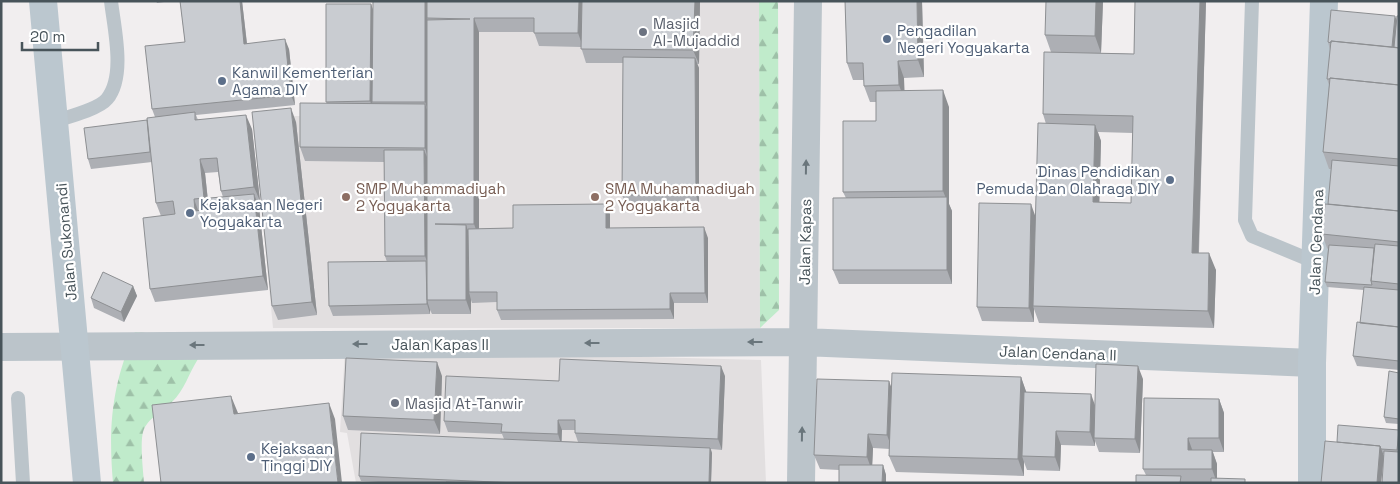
<svg xmlns="http://www.w3.org/2000/svg" width="1400" height="484" font-family="'Space Grotesk',sans-serif">
<defs>
<pattern id="forest-firs" width="22" height="20" patternUnits="userSpaceOnUse" patternTransform="scale(1.25)"><rect width="22" height="20" fill="#c0ebcb"/><path d="M5 1l3.5 6h-7zM16 11l3.5 6h-7z" fill="#9ec1a8"/></pattern>
</defs>
<rect width="100%" height="100%" fill="#f1eeef"/>
<path fill="#e2dfe0" d="M 377,1 L 759,1 L 760,328 L 273,328 L 253,116 L 376,116 Z
M 345,349 L 761,360 L 766,483 L 356,483 L 347,433 L 340,432 Z"/>
<path fill="url(#forest-firs)" d="M 759,1 L 778,1 L 779,310 L 760,328 Z
M 135,332 L 159,334 L 198,359 C 189,373 184,391 172,402 C 163,412 147,418 143,432 C 140,443 143,470 144,483 L 113,483 C 108,426 112,384 135,332 Z"/>
<g fill="none" stroke-linecap="round" stroke-linejoin="round">
<path stroke="#bbc4ca" stroke-width="14" d="M 1252,1 L 1245,220 L 1252,236 L 1315,262
M 55,121 C 68,117 99,109 107,99 C 126,76 114,28 111,1
M 18,398 L 23,483"/>
<path stroke="#bbc4ca" stroke-width="28" d="M 1,347 L 803,342 L 1312,363
M 801,483 L 808,1"/>
<path stroke="#bbc7cf" stroke-width="28" d="M 43,1 L 87,483
M 1312,483 L 1312,363 L 1324,1"/>
</g>
<path fill="#adafb4" fill-rule="evenodd" d="M 156,1 L 171,1 L 157,3 Z
M 180,1 L 242,1 L 247,43 L 289,49 L 295,105 L 196,115 L 198,120 L 252,129 L 260,201 L 257,201 L 259,207 L 268,290 L 155,302 L 150,289 L 161,216 L 156,203 L 152,162 L 91,169 L 88,159 L 147,120 L 155,117 L 152,109 L 185,42 ZM 218,172 L 221,191 L 223,197 L 211,209 L 209,209 L 205,173 Z
M 373,1 L 700,1 L 699,64 L 697,64 L 699,68 L 699,205 L 626,205 L 622,195 L 623,63 L 586,63 L 581,47 L 539,46 L 534,32 L 479,32 L 479,229 L 513,228 L 610,214 L 610,228 L 708,238 L 708,303 L 674,303 L 674,319 L 501,320 L 497,310 L 497,302 L 472,303 L 471,300 L 471,314 L 432,314 L 430,310 L 430,314 L 333,316 L 329,306 L 387,262 L 385,256 L 384,162 L 305,161 L 300,147 L 327,103 L 326,102 L 371,4 L 373,10 Z
M 845,1 L 922,1 L 924,77 L 904,78 L 904,90 L 949,107 L 949,204 L 952,211 L 952,284 L 839,284 L 833,270 L 846,198 L 843,192 L 876,121 L 876,102 L 870,102 L 864,86 L 864,80 L 853,80 L 847,63 Z
M 1103,1 L 1101,53 L 1134,54 L 1135,1 L 1206,1 L 1199,253 L 1216,270 L 1214,328 L 1039,323 L 1034,309 L 1034,322 L 982,321 L 977,307 L 1036,217 L 1046,124 L 1043,114 L 1051,52 L 1045,35 ZM 1098,132 L 1133,133 L 1131,203 L 1099,202 L 1101,141 Z
M 1399,16 L 1399,370 L 1357,366 L 1353,356 L 1360,323 L 1364,290 L 1327,287 L 1325,282 L 1328,249 L 1327,248 L 1322,234 L 1328,204 L 1331,169 L 1329,169 L 1323,152 L 1329,85 L 1327,79 L 1330,50 L 1328,42 L 1397,20 Z
M 296,122 L 317,315 L 278,320 L 272,306 Z
M 133,286 L 137,296 L 124,322 L 94,308 L 91,298 Z
M 1399,373 L 1399,424 L 1386,423 L 1384,417 Z
M 442,376 L 440,434 L 348,430 L 343,416 Z
M 725,376 L 722,450 L 711,449 L 712,453 L 711,483 L 396,483 L 361,481 L 359,476 L 504,439 L 502,434 L 448,432 L 444,421 L 559,381 ZM 562,430 L 575,430 L 575,433 L 578,442 L 562,441 Z
M 1021,377 L 1026,392 L 1095,405 L 1143,379 L 1140,453 L 1099,452 L 1095,441 L 1095,446 L 1061,445 L 1060,471 L 1027,470 L 1024,462 L 1024,476 L 896,472 L 889,456 L 890,449 L 873,448 L 872,465 L 883,465 L 886,475 L 886,483 L 839,483 L 839,470 L 820,469 L 814,455 L 889,381 L 891,388 Z
M 1219,399 L 1224,413 L 1224,452 L 1213,452 L 1217,464 L 1217,478 L 1246,483 L 1136,483 L 1146,475 L 1143,469 Z
M 1399,430 L 1399,483 L 1384,454 L 1383,454 L 1384,456 L 1381,483 L 1321,483 L 1337,442 Z"/>
<path fill="#8d8f92" d="M 240,1 L 242,1 L 248,54 L 244,44 Z
M 425,1 L 430,1 L 427,18 L 430,28 L 430,116 L 425,102 Z
M 579,1 L 584,1 L 583,47 L 578,33 Z
M 695,1 L 700,1 L 699,64 L 693,50 Z
M 917,1 L 922,1 L 924,77 L 918,60 Z
M 1096,1 L 1103,1 L 1101,53 L 1095,36 Z
M 1200,1 L 1206,1 L 1198,269 L 1192,253 Z
M 371,4 L 376,18 L 372,102 L 375,110 L 375,115 L 370,101 Z
M 1395,16 L 1399,26 L 1394,49 L 1392,49 Z
M 474,18 L 479,32 L 479,238 L 474,224 Z
M 285,39 L 289,49 L 295,105 L 291,95 Z
M 695,58 L 699,68 L 699,205 L 696,195 Z
M 898,61 L 904,78 L 905,102 L 899,85 Z
M 943,90 L 949,107 L 949,204 L 952,211 L 952,284 L 947,270 L 947,201 L 943,191 Z
M 425,104 L 430,118 L 430,162 L 425,148 Z
M 291,108 L 296,122 L 317,315 L 312,302 Z
M 246,115 L 252,129 L 260,201 L 254,187 Z
M 1095,125 L 1101,141 L 1099,218 L 1093,202 Z
M 424,150 L 430,164 L 430,270 L 425,256 Z
M 200,159 L 205,173 L 209,212 L 204,198 Z
M 254,194 L 259,207 L 268,290 L 263,276 Z
M 194,199 L 199,213 L 195,211 Z
M 606,204 L 610,214 L 610,238 L 606,228 Z
M 1031,204 L 1036,218 L 1033,306 L 1034,309 L 1034,322 L 1029,308 Z
M 466,225 L 471,239 L 469,292 L 471,300 L 471,314 L 466,300 Z
M 704,227 L 708,238 L 708,303 L 705,293 Z
M 1209,253 L 1216,270 L 1214,328 L 1208,311 Z
M 426,261 L 427,300 L 430,310 L 430,314 L 427,304 Z
M 133,286 L 137,296 L 124,322 L 121,312 Z
M 670,293 L 674,303 L 674,319 L 670,309 Z
M 437,362 L 442,376 L 440,434 L 434,420 Z
M 721,366 L 725,376 L 722,450 L 718,439 Z
M 1138,366 L 1143,379 L 1140,453 L 1135,439 Z
M 1021,377 L 1027,394 L 1022,456 L 1024,462 L 1024,476 L 1018,459 Z
M 889,381 L 894,395 L 892,449 L 887,435 Z
M 1091,394 L 1096,408 L 1094,438 L 1095,441 L 1095,446 L 1090,432 Z
M 231,396 L 238,413 L 240,431 L 234,414 Z
M 1219,399 L 1224,413 L 1224,452 L 1219,438 Z
M 329,403 L 335,419 L 342,483 L 338,483 Z
M 558,420 L 562,430 L 561,444 L 558,434 Z
M 1056,431 L 1061,445 L 1060,471 L 1055,457 Z
M 868,434 L 873,448 L 872,471 L 867,457 Z
M 1188,438 L 1193,452 L 1188,450 Z
M 1380,446 L 1384,456 L 1381,483 L 1377,483 Z
M 710,448 L 712,453 L 711,483 L 709,483 Z
M 1212,450 L 1217,464 L 1217,483 L 1212,469 Z
M 883,465 L 886,475 L 886,483 L 882,483 Z"/>
<path fill="#c9ccd1" stroke="#8d8f92" d="M 180,1 L 240,1 L 244,44 L 285,39 L 291,95 L 152,109 L 145,46 L 185,42 Z
M 373,1 L 425,1 L 425,102 L 372,102 Z
M 427,1 L 579,1 L 578,33 L 534,33 L 534,18 L 474,18 L 474,224 L 435,224 L 466,225 L 466,300 L 427,300 L 427,20 L 470,19 L 427,18 Z
M 582,1 L 695,1 L 693,50 L 581,49 Z
M 845,1 L 917,1 L 918,60 L 898,61 L 899,85 L 864,86 L 863,63 L 847,63 Z
M 1046,1 L 1096,1 L 1095,36 L 1045,35 Z
M 1135,1 L 1200,1 L 1192,253 L 1209,253 L 1208,311 L 1033,306 L 1038,123 L 1095,125 L 1093,202 L 1131,203 L 1133,116 L 1043,114 L 1044,52 L 1134,54 Z
M 326,4 L 371,4 L 370,101 L 326,102 Z
M 1331,10 L 1395,16 L 1392,47 L 1331,41 L 1331,43 L 1328,42 Z
M 1397,16 L 1399,16 L 1399,48 L 1394,47 Z
M 1331,41 L 1399,48 L 1399,85 L 1330,78 L 1330,79 L 1327,79 Z
M 623,57 L 695,58 L 696,195 L 622,195 Z
M 1330,78 L 1399,85 L 1399,159 L 1323,152 Z
M 943,90 L 943,191 L 843,192 L 843,121 L 876,121 L 876,91 Z
M 300,103 L 425,104 L 425,148 L 300,147 Z
M 291,108 L 312,302 L 272,306 L 252,112 Z
M 195,112 L 195,120 L 246,115 L 254,187 L 221,191 L 217,158 L 200,159 L 204,198 L 194,199 L 195,211 L 211,209 L 210,198 L 254,194 L 263,276 L 150,289 L 143,218 L 175,214 L 173,201 L 156,203 L 147,118 Z
M 147,120 L 150,152 L 88,159 L 84,128 Z
M 384,150 L 424,150 L 425,256 L 385,256 Z
M 1332,160 L 1399,166 L 1399,211 L 1328,204 Z
M 947,197 L 947,270 L 833,270 L 833,198 Z
M 979,203 L 1031,204 L 1029,308 L 977,307 Z
M 606,204 L 606,228 L 704,227 L 705,293 L 670,293 L 670,309 L 497,310 L 497,292 L 469,292 L 468,229 L 513,228 L 513,205 Z
M 1325,204 L 1399,211 L 1399,242 L 1322,234 Z
M 1375,244 L 1399,246 L 1399,284 L 1371,281 Z
M 1329,245 L 1374,248 L 1371,281 L 1372,285 L 1325,282 Z
M 426,261 L 427,304 L 329,306 L 328,262 Z
M 103,272 L 133,286 L 121,312 L 91,298 Z
M 1364,287 L 1399,290 L 1399,327 L 1360,323 Z
M 1357,322 L 1399,327 L 1399,361 L 1353,356 Z
M 346,358 L 437,362 L 434,420 L 343,416 Z
M 560,359 L 721,366 L 718,439 L 575,433 L 575,420 L 558,420 L 558,434 L 501,432 L 502,424 L 444,421 L 446,376 L 559,381 Z
M 1096,364 L 1138,366 L 1135,439 L 1094,438 Z
M 1389,371 L 1399,373 L 1399,419 L 1384,417 Z
M 892,373 L 1021,377 L 1018,459 L 889,456 Z
M 817,379 L 889,381 L 887,435 L 868,434 L 867,457 L 814,455 Z
M 1024,392 L 1091,394 L 1090,432 L 1056,431 L 1055,457 L 1022,456 Z
M 231,396 L 234,414 L 329,403 L 338,483 L 161,483 L 152,405 Z
M 1144,398 L 1219,399 L 1219,438 L 1188,438 L 1188,450 L 1212,450 L 1212,469 L 1143,469 Z
M 1338,425 L 1399,430 L 1397,450 L 1381,449 L 1380,446 L 1337,442 Z
M 361,433 L 710,448 L 709,483 L 517,483 L 359,476 Z
M 1325,441 L 1380,446 L 1377,483 L 1321,483 Z
M 1384,451 L 1399,452 L 1399,483 L 1382,483 Z
M 839,465 L 883,465 L 882,483 L 839,483 Z
M 1136,475 L 1181,476 L 1180,483 L 1136,483 Z
M 1211,478 L 1245,479 L 1245,483 L 1211,483 Z
M 446,482 L 467,483 L 445,483 Z"/>
<defs><path id="oneway-solid" d="M-6-.8H1V-3.2L6.5 0L1 3.2V.8H-6Z" transform="scale(1.25)"/></defs>
<g fill="#6a767c">
<use href="#oneway-solid" transform="translate(806 167) rotate(-89)"/>
<use href="#oneway-solid" transform="translate(755 342) rotate(180)"/>
<use href="#oneway-solid" transform="translate(592 343) rotate(180)"/>
<use href="#oneway-solid" transform="translate(360 344) rotate(180)"/>
<use href="#oneway-solid" transform="translate(197 345) rotate(180)"/>
<use href="#oneway-solid" transform="translate(802 434) rotate(-89)"/>
</g>
<g fill="#6b7280" stroke="#fff" stroke-width="2">
<circle cx="643" cy="32" r="5"/>
<circle cx="395" cy="403" r="5"/>
</g>
<g fill="#5c6f8a" stroke="#fff" stroke-width="2">
<circle cx="887" cy="39" r="5"/>
<circle cx="222" cy="81" r="5"/>
<circle cx="1170" cy="180" r="5"/>
<circle cx="190" cy="213" r="5"/>
<circle cx="251" cy="457" r="5"/>
</g>
<g fill="#8d6e63" stroke="#fff" stroke-width="2">
<circle cx="346" cy="197" r="5"/>
<circle cx="595" cy="197" r="5"/>
</g>
<g text-anchor="middle" dominant-baseline="central" stroke-width="4.5" stroke-linejoin="round" paint-order="stroke">
<g font-size="15" fill="#5b616d" stroke="#fff" text-anchor="start">
<text x="653" y="23">Masjid<tspan x="653" dy="17">Al-Mujaddid</tspan></text>
<text x="405" y="403">Masjid At-Tanwir</text>
</g>
<g font-size="15" fill="#4e5e75" stroke="#fff" text-anchor="start">
<text x="897" y="30">Pengadilan<tspan x="897" dy="17">Negeri Yogyakarta</tspan></text>
<text x="232" y="72">Kanwil Kementerian<tspan x="232" dy="17">Agama DIY</tspan></text>
<text x="1160" y="171" text-anchor="end">Dinas Pendidikan<tspan x="1160" dy="17">Pemuda Dan Olahraga DIY</tspan></text>
<text x="200" y="204">Kejaksaan Negeri<tspan x="200" dy="17">Yogyakarta</tspan></text>
<text x="261" y="448">Kejaksaan<tspan x="261" dy="17">Tinggi DIY</tspan></text>
</g>
<g font-size="15" fill="#785e54" stroke="#fff" text-anchor="start">
<text x="356" y="188">SMP Muhammadiyah<tspan x="356" dy="17">2 Yogyakarta</tspan></text>
<text x="605" y="188">SMA Muhammadiyah<tspan x="605" dy="17">2 Yogyakarta</tspan></text>
</g>
<g font-size="15" fill="#48545a" stroke="#fff">
<text transform="translate(66 242) rotate(-95)">Jalan Sukonandi</text>
<text transform="translate(805 242) rotate(-89)">Jalan Kapas</text>
<text transform="translate(1316 242) rotate(-88)">Jalan Cendana</text>
<text x="440" y="344">Jalan Kapas II</text>
<text transform="translate(1058 353) rotate(2)">Jalan Cendana II</text>
</g>
</g>
<rect width="1400" height="484" fill="none" stroke="#48545a" stroke-width="5"/>
<path d="M22 42v8h76v-8" fill="none" stroke="#48545a" stroke-width="2.5"/>
<text x="30" y="42" font-size="15" fill="#48545a" stroke="#ffffff" stroke-width="4" paint-order="stroke">20 m</text>
</svg>
